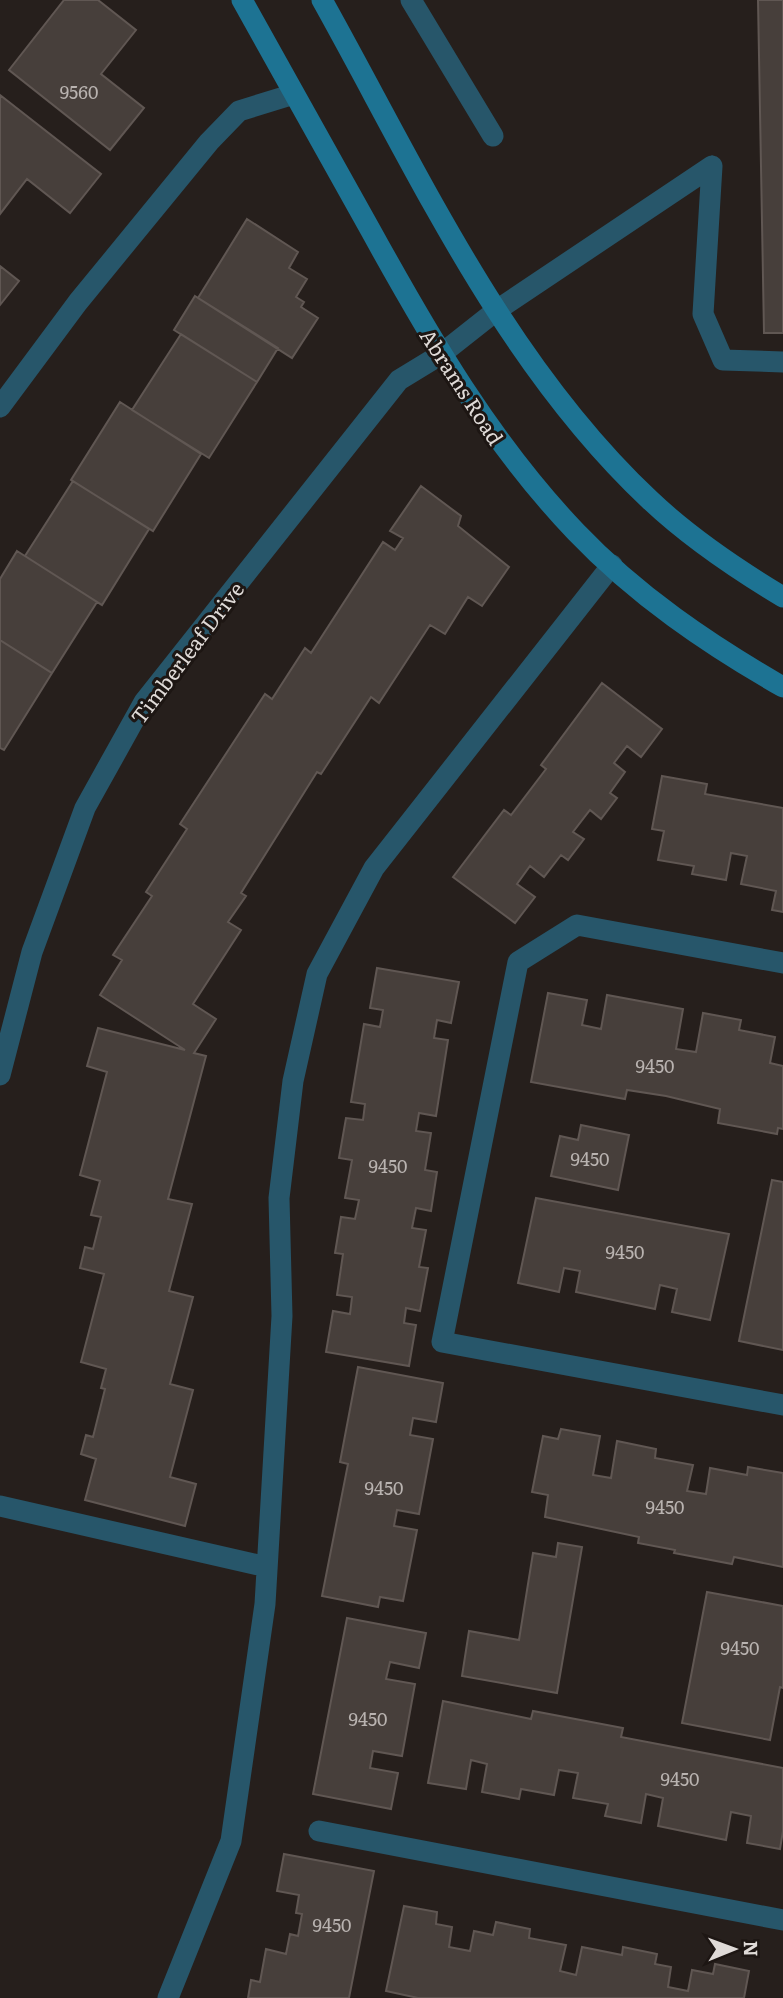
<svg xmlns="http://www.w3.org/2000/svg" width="783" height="1998" font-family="Literata,serif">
<rect width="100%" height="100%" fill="#261f1c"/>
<path fill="#473f3b" stroke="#605753" stroke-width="2" d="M 64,0 L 98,0 L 136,30 L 101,74 L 144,108 L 110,150 L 9,70 Z
M 758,0 L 783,0 L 783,333 L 764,333 Z
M 0,95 L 101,174 L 70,213 L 27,179 L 0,214 Z
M 247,219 L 298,252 L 289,268 L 307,279 L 296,297 L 304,302 L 301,307 L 318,318 L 292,358 L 198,298 Z
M 0,266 L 19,281 L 0,305 Z
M 195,296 L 278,348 L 257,382 L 174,330 Z
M 181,334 L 257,382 L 209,458 L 132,410 Z
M 120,402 L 201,454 L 153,531 L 71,480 Z
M 73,481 L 149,529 L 102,605 L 25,556 Z
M 421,486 L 461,516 L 458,526 L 509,567 L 482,606 L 468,597 L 445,634 L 430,625 L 379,703 L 371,697 L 321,774 L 317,772 L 241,893 L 246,896 L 228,922 L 241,930 L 193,1004 L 216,1019 L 194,1053 L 206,1056 L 168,1199 L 192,1204 L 169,1291 L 193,1297 L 170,1384 L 193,1390 L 170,1477 L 196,1484 L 185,1526 L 85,1500 L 96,1459 L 81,1454 L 86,1435 L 93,1437 L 105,1389 L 101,1388 L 106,1369 L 81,1362 L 104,1274 L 80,1268 L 85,1247 L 93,1249 L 101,1217 L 91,1215 L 100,1181 L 80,1175 L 107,1072 L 87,1066 L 98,1028 L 185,1050 L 100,995 L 122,960 L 113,955 L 152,896 L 146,892 L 187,829 L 180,824 L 265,694 L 272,699 L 305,648 L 311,653 L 383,542 L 395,550 L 403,538 L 390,531 Z
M 17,551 L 97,602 L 52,673 L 0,640 L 0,579 Z
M 0,640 L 52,673 L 4,750 L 0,748 Z
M 602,683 L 662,729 L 641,757 L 627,746 L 614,763 L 625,772 L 610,793 L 617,798 L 601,819 L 590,810 L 573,832 L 584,839 L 568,860 L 561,855 L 544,877 L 530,866 L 517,884 L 535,897 L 515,923 L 453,877 L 504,810 L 511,815 L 546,769 L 541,765 Z
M 662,776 L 707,784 L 705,794 L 783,808 L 783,912 L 772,910 L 776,891 L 741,884 L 747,856 L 731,853 L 726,880 L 692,874 L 694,866 L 658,860 L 664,831 L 652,829 Z
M 377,968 L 459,982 L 451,1023 L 437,1020 L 434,1038 L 448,1040 L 436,1116 L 419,1113 L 416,1131 L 431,1133 L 425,1170 L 437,1172 L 431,1211 L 416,1208 L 412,1228 L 426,1230 L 419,1267 L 428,1268 L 420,1311 L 406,1308 L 404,1323 L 416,1325 L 409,1366 L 326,1352 L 333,1311 L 350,1314 L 352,1297 L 337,1295 L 343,1254 L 335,1253 L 341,1217 L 355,1219 L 359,1200 L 345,1198 L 352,1160 L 339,1158 L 346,1118 L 363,1120 L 365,1104 L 351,1102 L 364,1024 L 380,1027 L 383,1010 L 370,1008 Z
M 548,993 L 587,1000 L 582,1025 L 601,1029 L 607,995 L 683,1009 L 676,1049 L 696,1052 L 703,1013 L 741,1020 L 739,1030 L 775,1037 L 770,1063 L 783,1066 L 783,1129 L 778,1128 L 777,1134 L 718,1123 L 720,1109 L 666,1096 L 627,1090 L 625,1099 L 531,1082 Z
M 581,1125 L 629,1135 L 618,1190 L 551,1176 L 560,1136 L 578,1140 Z
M 772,1180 L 783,1182 L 783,1350 L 739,1341 Z
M 536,1198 L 729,1234 L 710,1320 L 672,1312 L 677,1289 L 660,1285 L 655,1309 L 576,1292 L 580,1271 L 564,1268 L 559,1292 L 518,1283 Z
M 358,1367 L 443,1383 L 436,1422 L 413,1418 L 410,1435 L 433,1439 L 419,1514 L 397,1510 L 394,1526 L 417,1530 L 403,1601 L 380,1597 L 378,1607 L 322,1596 L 348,1464 L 340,1462 Z
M 561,1429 L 600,1436 L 593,1475 L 611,1478 L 617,1441 L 656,1449 L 655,1458 L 693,1465 L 687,1491 L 706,1494 L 710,1468 L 747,1475 L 748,1467 L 783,1473 L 783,1567 L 734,1557 L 732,1564 L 674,1553 L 675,1550 L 638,1543 L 639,1537 L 545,1517 L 548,1495 L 532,1492 L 543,1436 L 558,1439 Z
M 558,1543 L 582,1547 L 557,1693 L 462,1676 L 469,1631 L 519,1640 L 533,1553 L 556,1557 Z
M 707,1592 L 783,1606 L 783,1688 L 780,1687 L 770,1740 L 682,1723 Z
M 347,1618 L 426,1633 L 419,1668 L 390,1662 L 386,1679 L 415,1684 L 402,1756 L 373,1751 L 370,1768 L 398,1773 L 391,1809 L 313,1794 Z
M 443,1701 L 531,1719 L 533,1711 L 623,1728 L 621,1737 L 783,1768 L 783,1831 L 780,1849 L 747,1843 L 751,1816 L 731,1812 L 726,1840 L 658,1826 L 663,1798 L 646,1794 L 641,1823 L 605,1816 L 608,1804 L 573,1798 L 578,1773 L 559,1770 L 554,1795 L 521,1789 L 519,1799 L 482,1792 L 487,1764 L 471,1760 L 466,1789 L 428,1783 Z
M 284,1854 L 374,1871 L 349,1998 L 248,1998 L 251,1980 L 260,1982 L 266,1949 L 286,1954 L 290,1934 L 298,1936 L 302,1914 L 296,1913 L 299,1895 L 277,1891 Z
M 404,1906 L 437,1912 L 436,1924 L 452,1927 L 449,1947 L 470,1951 L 474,1931 L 493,1935 L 496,1922 L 530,1929 L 529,1938 L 566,1945 L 560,1971 L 576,1975 L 582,1947 L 622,1955 L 623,1947 L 657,1954 L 655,1964 L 671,1967 L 668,1987 L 688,1991 L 692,1970 L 713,1974 L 715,1964 L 749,1971 L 744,1998 L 418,1998 L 386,1991 Z"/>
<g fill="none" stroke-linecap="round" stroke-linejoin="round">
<path stroke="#27566a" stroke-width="21" d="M 411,0 L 493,136
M 712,166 L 703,314 L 723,360 L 783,362
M 497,310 L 712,166
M 0,407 L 78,302 L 209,142 L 239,111 L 294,94
M 783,963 L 577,925 L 518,962 L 442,1342 L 783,1405
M 0,1506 L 267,1567
M 319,1831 L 783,1920
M 168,1998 L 231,1841 L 265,1604 L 282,1316 L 279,1198 L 293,1081 L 317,974 L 374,868 L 612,565"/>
<path stroke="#27566a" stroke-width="21" d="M 0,1075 L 32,952 L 85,808 L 144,702 L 399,380 L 440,355 L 497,310"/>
<path stroke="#1d7393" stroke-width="21" d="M 242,0 C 285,77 328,154 371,231 C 430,338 491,443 576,532 C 636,595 708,644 783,687
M 322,0 C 418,172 504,363 650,500 C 688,536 738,570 783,597"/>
</g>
<g text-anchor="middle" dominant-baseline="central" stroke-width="6" stroke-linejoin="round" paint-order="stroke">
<g font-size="18" fill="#b9b3b0">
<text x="79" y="91">9560</text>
<text x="655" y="1065">9450</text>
<text x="590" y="1158">9450</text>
<text x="388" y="1165">9450</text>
<text x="625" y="1251">9450</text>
<text x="384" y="1487">9450</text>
<text x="665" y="1506">9450</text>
<text x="740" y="1647">9450</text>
<text x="368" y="1718">9450</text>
<text x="680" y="1778">9450</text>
<text x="332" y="1924">9450</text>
</g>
<g font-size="21" fill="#dfdad7" stroke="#1d1613">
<text transform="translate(463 386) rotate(57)">Abrams Road</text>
<text transform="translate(186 652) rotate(-53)">Timberleaf Drive</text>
</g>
</g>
<g transform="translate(734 1949) rotate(89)" stroke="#1d1613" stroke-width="5" paint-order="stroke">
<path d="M0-5L12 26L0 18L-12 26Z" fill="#dfdad7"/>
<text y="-10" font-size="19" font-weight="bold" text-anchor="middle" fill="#dfdad7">N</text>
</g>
</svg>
